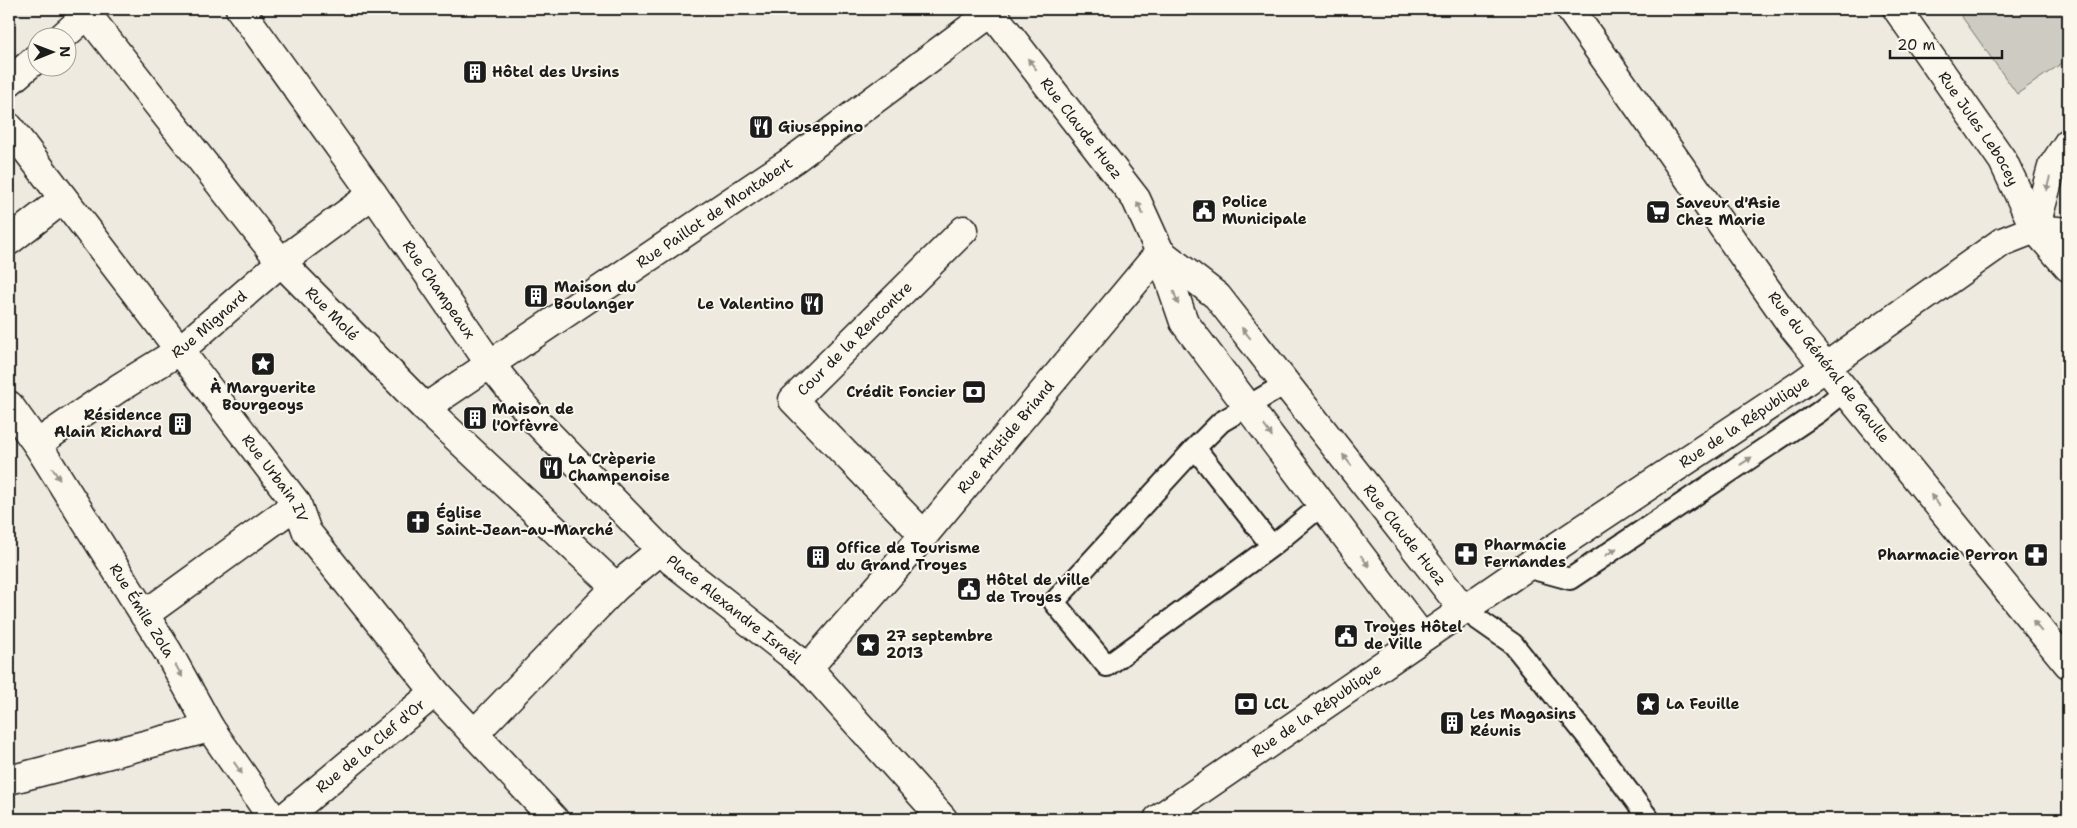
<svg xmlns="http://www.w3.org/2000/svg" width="2077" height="828" font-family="'Shantell Sans',sans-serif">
<rect width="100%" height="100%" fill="#eeeadf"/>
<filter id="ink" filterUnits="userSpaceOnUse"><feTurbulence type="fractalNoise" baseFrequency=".02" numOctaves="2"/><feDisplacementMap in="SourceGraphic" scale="10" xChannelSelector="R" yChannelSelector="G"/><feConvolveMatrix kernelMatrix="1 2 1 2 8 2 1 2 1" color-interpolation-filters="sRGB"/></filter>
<g filter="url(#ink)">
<path fill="#ceccc2" stroke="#75746f" d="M 1967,9 L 2068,9 L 2068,59 L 2017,94 L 1960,14 Z"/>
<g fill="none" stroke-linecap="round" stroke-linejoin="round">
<defs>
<path id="lane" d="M 1287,383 L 1221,422 L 1195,448 L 1054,602 L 1107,666 L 1272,546 L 1322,505
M 1195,448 L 1272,546
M 1526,567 L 1570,579 L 1819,412 L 1845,391
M 1463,609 L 1513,644 L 1593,744 L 1649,819"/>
<g id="street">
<path id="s1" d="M 83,9 L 281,262 L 425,408 L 616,587"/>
<path id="s2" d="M 240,9 L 373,194 L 490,364 L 534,419 L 672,561 L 808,668 L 943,819"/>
<path id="s3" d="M 989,9 L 1136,199 L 1160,252 L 1184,322 L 1422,637"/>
<path id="s4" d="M 1897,9 L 2003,161 L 2035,229 L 2068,267"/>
<path d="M 61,38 L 87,15"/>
<path d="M 9,82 L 38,57"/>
<path id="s5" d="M 9,127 L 297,504 L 307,532 L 435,692 L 554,819"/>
<path d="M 9,241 L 63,199"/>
<path id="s6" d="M 1160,252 L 1217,296 L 1463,609"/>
<path d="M 1825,366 L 2068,664"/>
<path id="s7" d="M 9,405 L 37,444 L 168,652 L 210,728 L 273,819"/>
<path id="s8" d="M 425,408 L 793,160 L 996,9"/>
<path id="s9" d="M 37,444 L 119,388 L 179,351 L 281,262 L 373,194"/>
<path id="s10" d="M 924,535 L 793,400 L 964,230"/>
<path d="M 144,615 L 297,504"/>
<path id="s11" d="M 808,668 L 924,535 L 1160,252"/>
<path d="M 474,734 L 616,587 L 661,550"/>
<path d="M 9,780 L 210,728"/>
<path id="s12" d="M 283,819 L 435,692"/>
</g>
<g id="secondary">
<path d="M 1570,9 L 1793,327 L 1825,366"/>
<path d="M 2035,229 L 2052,167 L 2068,143"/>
<path id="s13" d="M 1158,819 L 1526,567 L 1800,385 L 2002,242 L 2035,229 L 2068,232"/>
</g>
</defs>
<use href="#lane" stroke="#1c1c1c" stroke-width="24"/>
<use href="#street" stroke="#1c1c1c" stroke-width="31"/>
<use href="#secondary" stroke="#1c1c1c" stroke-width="31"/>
<use href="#lane" stroke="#fbf7ec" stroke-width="20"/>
<use href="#street" stroke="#fbf7ec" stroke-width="28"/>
<use href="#secondary" stroke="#fbf7ec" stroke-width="28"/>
</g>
<defs><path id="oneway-solid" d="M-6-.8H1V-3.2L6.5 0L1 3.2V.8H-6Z" transform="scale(1.25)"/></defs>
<g fill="#97948e">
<use href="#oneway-solid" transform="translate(1032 64) rotate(-128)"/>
<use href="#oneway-solid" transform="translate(2048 184) rotate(105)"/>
<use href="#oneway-solid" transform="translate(1140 208) rotate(-115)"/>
<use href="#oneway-solid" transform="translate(1176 298) rotate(71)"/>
<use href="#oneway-solid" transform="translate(1246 333) rotate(-129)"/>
<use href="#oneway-solid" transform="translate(1268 431) rotate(54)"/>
<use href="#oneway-solid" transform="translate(1347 460) rotate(-128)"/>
<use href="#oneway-solid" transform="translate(1746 461) rotate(-34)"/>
<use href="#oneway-solid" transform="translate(56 474) rotate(58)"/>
<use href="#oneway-solid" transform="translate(1935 500) rotate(-129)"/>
<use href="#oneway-solid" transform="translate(1611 552) rotate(-34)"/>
<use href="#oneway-solid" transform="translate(1365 561) rotate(53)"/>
<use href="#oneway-solid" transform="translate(2037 626) rotate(-129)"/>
<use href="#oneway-solid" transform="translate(179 671) rotate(61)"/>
<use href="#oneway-solid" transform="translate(238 768) rotate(55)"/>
</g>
</g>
<defs>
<symbol id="building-square" viewBox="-11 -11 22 22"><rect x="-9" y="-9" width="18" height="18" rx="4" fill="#1c1c1c" stroke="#fbf7ec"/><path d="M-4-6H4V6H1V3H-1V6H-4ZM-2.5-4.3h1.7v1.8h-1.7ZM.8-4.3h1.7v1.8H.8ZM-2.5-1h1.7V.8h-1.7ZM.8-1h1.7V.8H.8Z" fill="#fff"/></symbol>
<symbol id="restaurant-square" viewBox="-11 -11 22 22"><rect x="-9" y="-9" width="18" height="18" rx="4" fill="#1c1c1c" stroke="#fbf7ec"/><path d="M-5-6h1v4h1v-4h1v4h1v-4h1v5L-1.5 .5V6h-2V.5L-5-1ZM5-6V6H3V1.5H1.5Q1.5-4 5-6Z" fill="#fff"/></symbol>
<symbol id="civic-square" viewBox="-11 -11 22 22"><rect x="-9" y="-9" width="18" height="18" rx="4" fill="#1c1c1c" stroke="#fbf7ec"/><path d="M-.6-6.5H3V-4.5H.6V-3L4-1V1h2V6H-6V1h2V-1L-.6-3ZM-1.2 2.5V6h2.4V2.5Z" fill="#fff"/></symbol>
<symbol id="supermarket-square" viewBox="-11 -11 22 22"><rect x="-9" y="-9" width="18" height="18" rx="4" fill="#1c1c1c" stroke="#fbf7ec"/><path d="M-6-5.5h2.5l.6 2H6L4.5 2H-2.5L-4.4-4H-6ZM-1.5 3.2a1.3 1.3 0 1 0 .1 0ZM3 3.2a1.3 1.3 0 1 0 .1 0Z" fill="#fff"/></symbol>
<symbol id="sight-square" viewBox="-11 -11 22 22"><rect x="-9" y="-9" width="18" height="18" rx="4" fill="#1c1c1c" stroke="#fbf7ec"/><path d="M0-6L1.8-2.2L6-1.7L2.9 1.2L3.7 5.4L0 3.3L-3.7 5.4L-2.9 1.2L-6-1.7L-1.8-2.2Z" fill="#fff"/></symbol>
<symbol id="bank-square" viewBox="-11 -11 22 22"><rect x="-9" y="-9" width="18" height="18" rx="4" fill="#1c1c1c" stroke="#fbf7ec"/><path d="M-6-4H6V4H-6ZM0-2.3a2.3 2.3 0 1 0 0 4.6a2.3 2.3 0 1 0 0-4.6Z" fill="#fff"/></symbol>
<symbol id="church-square" viewBox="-11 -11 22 22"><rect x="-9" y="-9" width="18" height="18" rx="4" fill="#1c1c1c" stroke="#fbf7ec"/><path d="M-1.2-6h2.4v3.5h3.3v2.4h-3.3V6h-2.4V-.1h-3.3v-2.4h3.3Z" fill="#fff"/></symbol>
<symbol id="pharmacy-square" viewBox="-11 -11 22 22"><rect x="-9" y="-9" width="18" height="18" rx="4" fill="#1c1c1c" stroke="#fbf7ec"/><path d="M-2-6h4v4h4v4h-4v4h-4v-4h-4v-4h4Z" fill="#fff"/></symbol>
</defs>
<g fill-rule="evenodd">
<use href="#building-square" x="461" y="58" width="28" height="28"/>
<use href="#restaurant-square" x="747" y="113" width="28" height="28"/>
<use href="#civic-square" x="1190" y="197" width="28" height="28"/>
<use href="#supermarket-square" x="1644" y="198" width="28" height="28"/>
<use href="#building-square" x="522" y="282" width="28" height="28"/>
<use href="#restaurant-square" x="798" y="290" width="28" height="28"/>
<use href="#sight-square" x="249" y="350" width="28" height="28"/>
<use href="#bank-square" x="960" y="378" width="28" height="28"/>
<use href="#building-square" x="461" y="404" width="28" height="28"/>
<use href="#building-square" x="166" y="410" width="28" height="28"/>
<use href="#restaurant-square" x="537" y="454" width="28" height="28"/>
<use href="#church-square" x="404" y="508" width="28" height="28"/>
<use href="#pharmacy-square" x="1452" y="540" width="28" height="28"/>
<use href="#pharmacy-square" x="2022" y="541" width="28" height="28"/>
<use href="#building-square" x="804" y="543" width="28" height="28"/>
<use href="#civic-square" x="955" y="575" width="28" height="28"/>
<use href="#civic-square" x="1332" y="622" width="28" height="28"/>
<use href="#sight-square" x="854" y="631" width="28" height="28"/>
<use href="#bank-square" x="1232" y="690" width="28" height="28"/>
<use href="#sight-square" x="1634" y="690" width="28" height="28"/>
<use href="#building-square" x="1438" y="709" width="28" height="28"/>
</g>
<g text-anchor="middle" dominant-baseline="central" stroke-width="4" stroke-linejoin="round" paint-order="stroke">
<g font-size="15" font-weight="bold" fill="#1c1c1c" stroke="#fbf7ec" text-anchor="start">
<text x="492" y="72">Hôtel des Ursins</text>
<text x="778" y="127">Giuseppino</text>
<text x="1222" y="202">Police<tspan x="1222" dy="17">Municipale</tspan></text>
<text x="1676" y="203">Saveur d'Asie<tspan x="1676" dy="17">Chez Marie</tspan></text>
<text x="554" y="287">Maison du<tspan x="554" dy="17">Boulanger</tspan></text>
<text x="794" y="304" text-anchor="end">Le Valentino</text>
<text x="263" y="388" text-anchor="middle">À Marguerite<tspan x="263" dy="17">Bourgeoys</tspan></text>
<text x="956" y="392" text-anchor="end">Crédit Foncier</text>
<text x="492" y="409">Maison de<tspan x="492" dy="17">l'Orfèvre</tspan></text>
<text x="162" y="415" text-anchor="end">Résidence<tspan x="162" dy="17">Alain Richard</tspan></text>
<text x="568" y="459">La Crèperie<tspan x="568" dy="17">Champenoise</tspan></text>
<text x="436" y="513">Église<tspan x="436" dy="17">Saint-Jean-au-Marché</tspan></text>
<text x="1484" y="545">Pharmacie<tspan x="1484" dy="17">Fernandes</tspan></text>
<text x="836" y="548">Office de Tourisme<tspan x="836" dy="17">du Grand Troyes</tspan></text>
<text x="2018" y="555" text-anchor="end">Pharmacie Perron</text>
<text x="986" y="580">Hôtel de ville<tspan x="986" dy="17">de Troyes</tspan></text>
<text x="1364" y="627">Troyes Hôtel<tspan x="1364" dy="17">de Ville</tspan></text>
<text x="886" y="636">27 septembre<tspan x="886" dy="17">2013</tspan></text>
<text x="1264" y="704">LCL</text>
<text x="1666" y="704">La Feuille</text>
<text x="1470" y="714">Les Magasins<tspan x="1470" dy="17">Réunis</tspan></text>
</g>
<g font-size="15" fill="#1c1c1c" stroke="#fbf7ec">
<text stroke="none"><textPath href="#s3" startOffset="151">Rue Claude Huez</textPath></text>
<text stroke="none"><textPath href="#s4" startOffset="145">Rue Jules Lebocey</textPath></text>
<text stroke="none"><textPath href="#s8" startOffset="349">Rue Paillot de Montabert</textPath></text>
<text stroke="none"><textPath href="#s2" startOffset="344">Rue Champeaux</textPath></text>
<text stroke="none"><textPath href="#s1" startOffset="394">Rue Molé</textPath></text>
<text stroke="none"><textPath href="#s9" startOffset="210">Rue Mignard</textPath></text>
<text stroke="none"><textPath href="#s10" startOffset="275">Cour de la Rencontre</textPath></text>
<text transform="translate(1829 367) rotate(52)">Rue du Général de Gaulle</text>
<text stroke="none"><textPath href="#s13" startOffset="708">Rue de la République</textPath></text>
<text stroke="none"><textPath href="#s11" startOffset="304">Rue Aristide Briand</textPath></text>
<text stroke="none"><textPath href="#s5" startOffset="441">Rue Urbain IV</textPath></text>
<text stroke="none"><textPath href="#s6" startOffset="376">Rue Claude Huez</textPath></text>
<text stroke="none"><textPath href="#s2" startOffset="781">Place Alexandre Israël</textPath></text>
<text stroke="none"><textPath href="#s7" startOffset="245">Rue Émile Zola</textPath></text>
<text stroke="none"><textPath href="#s13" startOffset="192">Rue de la République</textPath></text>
<text stroke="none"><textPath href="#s12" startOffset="114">Rue de la Clef d'Or</textPath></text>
</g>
</g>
<rect width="2077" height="828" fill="none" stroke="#fbf7ec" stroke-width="30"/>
<rect x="15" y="15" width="2047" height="798" fill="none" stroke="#1c1c1c" stroke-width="2" filter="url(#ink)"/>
<g transform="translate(52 52) rotate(89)"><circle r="24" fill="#fbf7ec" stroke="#a29f99"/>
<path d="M0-4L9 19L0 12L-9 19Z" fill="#1c1c1c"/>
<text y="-8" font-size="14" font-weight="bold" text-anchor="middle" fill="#1c1c1c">N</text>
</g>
<path d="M1890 50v8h112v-8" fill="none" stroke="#1c1c1c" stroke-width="2.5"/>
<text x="1897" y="50" font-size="15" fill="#1c1c1c" stroke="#fbf7ec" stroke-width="4" paint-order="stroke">20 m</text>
</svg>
